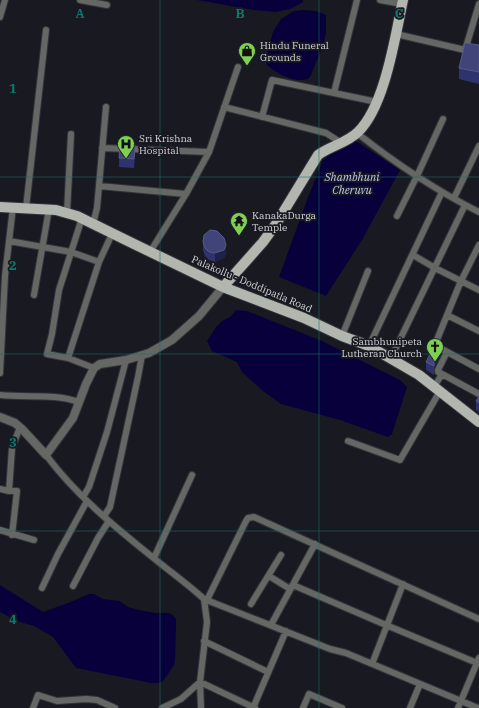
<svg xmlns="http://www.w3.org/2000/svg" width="479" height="708" font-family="'IBM Plex Serif',serif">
<rect width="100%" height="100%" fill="#191a21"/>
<path fill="#07003a" d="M 197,0 L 303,0 L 303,2 L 290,9 L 276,12 L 254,10 Z
M 303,10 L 316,11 L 326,15 L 326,34 L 323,45 L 311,75 L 308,79 C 294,83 277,74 267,65 L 266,59 L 273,32 L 281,19 L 294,11 Z
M 356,141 L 400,170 L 362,240 L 326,296 L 279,277 L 307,200 L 323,160 L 335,151 Z
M 236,310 L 247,311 L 322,341 L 400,380 L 407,387 L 392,434 L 388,437 L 340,420 L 281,404 L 263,391 L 242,372 L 237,362 L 212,351 L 207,341 L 216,327 L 222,321 L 230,317 Z
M 0,585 L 43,612 L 68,603 L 89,594 L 94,594 L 103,599 L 120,601 L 128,607 L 139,610 L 155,613 L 169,613 L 173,615 L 176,619 L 176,624 L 175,660 L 174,665 L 163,681 L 158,683 L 151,683 L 76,668 L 53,637 L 34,626 L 17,621 L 0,612 Z"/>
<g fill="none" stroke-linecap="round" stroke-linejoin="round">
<defs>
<path id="minor" d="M 80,0 L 107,5
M 380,0 L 402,4
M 0,17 L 5,0
M 396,34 L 465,50 L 479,51
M 465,50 L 479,4
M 334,93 L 357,0
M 224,107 L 326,133 L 340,142
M 262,117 L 272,80 L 377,102
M 357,133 C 395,163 435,190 479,212
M 102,148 L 209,152
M 99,186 L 186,194
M 454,198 L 479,146
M 26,208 L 46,30
M 67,213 L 71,134
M 397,216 L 417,176 L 443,119
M 82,218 L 59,290 L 52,334 L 47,354 L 68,358 L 94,368
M 93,224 L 97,208 L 106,107
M 9,241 L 71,252 L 99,262
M 479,245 L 461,281 L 436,342 L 438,347 L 479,369
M 150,252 L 186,194 L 209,152 L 238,67
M 413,255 L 435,268 L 479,290
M 34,295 L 49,209
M 447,315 L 479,331
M 342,336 L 368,271
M 369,346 L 442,192
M 68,358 L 99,262 L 112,234
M 391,358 L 465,205
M 0,373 L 5,276 L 13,207
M 442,374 L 438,372 L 438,370 L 447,352
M 434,387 L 442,374 L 479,394
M 0,395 C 27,398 54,393 79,402
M 348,441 L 400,460 L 440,391
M 46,455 C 78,498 120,531 161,564 C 176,576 191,587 204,599 L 207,622 L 200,682 L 201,708
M 0,489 L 9,491 L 12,448 L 20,427
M 9,491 L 17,491 L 12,535
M 83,497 L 89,487 L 107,432 L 126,360
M 104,516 L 110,507 L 138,377 L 142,355
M 0,530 L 34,540
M 154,558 L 192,475
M 269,576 L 290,589
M 293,585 L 386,625 L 477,663
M 73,586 L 98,538 L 109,521
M 42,588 L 58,554 L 87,501
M 204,599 L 330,649 L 346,653 L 478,708
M 207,600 L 246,521 L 248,518 L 254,517 L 479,619
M 251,604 L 281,555
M 271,625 L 315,544
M 204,641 L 268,672
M 372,664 L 403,584
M 33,708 L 38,695 L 57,701 L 86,699 L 97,700 L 115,708
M 162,708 L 181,699 L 200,682 L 255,708
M 253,708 L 286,631
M 303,708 L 309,694 L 342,708
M 410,708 L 420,684
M 458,708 L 479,658"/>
<path id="tertiary" d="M 0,417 L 15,423 L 22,429 L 46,455 L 73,418 L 86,384 L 94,368 L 100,364 L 126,360 L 149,353 L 172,340 L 199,316 L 223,287"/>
<path id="primary" d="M 0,207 L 56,210 L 77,216 L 134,244 L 223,287 L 304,318 L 342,336 L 369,346 L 419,375 L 479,422
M 223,287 L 263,242 L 276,224 L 318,155 C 330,146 347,143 358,132 C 385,106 395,37 403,0"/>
</defs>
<use href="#minor" stroke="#33343a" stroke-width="8"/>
<use href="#tertiary" stroke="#33343a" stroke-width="10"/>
<use href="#primary" stroke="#33343a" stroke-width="12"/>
<use href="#minor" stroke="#656764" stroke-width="6"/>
<use href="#tertiary" stroke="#656764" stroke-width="8"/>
<use href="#primary" stroke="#b1b6af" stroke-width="10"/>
</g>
<path fill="#2e336e" d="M 479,45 L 479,84 L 459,79 L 459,68 Z
M 135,154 L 134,168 L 119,167 L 119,158 Z
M 203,242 L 226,254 L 224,258 L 215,262 L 209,260 L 205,256 L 203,250 Z
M 441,354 L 434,368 L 434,375 L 426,370 L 426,362 Z
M 479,396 L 479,412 L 476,410 L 476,401 Z"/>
<path fill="#1e224a" d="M 226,245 L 226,254 L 224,258 L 215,262 L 215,253 Z
M 441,345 L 441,354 L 434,368 L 434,375 L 434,360 Z"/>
<path fill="#404479" stroke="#565a88" d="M 465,43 L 479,45 L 479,72 L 459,68 Z
M 120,145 L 135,145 L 134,159 L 119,158 Z
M 210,230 L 217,231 L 224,238 L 226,245 L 224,250 L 215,253 L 209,252 L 205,248 L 203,242 L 204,235 Z
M 436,342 L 441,345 L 434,360 L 434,366 L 426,362 Z
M 479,396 L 479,403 L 476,401 Z"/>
<path fill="none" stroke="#0f766e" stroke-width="1" stroke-opacity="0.55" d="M 160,0 L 160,708M 319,0 L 319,708M 0,177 L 479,177M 0,354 L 479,354M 0,531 L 479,531"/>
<defs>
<symbol id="shop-pin" viewBox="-11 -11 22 30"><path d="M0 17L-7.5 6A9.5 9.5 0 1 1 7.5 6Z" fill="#7ed053" stroke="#191a21"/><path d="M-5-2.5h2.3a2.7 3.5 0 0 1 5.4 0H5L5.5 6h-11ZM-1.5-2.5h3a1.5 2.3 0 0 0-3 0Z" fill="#111"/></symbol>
<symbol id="hospital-pin" viewBox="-11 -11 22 30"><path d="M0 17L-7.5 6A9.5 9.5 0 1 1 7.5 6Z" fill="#7ed053" stroke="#191a21"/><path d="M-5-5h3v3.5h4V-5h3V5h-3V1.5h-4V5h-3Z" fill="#111"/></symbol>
<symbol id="temple-pin" viewBox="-11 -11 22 30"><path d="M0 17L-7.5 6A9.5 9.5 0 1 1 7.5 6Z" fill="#7ed053" stroke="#191a21"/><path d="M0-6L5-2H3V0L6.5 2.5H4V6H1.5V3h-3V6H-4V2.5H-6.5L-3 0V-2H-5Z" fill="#111"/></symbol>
<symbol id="church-pin" viewBox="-11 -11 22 30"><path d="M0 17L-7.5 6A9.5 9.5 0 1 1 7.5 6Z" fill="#7ed053" stroke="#191a21"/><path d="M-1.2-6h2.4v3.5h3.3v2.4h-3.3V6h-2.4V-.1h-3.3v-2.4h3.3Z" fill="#111"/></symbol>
</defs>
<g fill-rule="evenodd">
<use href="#shop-pin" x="237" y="41" width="20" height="27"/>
<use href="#hospital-pin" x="116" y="134" width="20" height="27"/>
<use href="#temple-pin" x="229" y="211" width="20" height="27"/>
<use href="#church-pin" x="425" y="337" width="20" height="27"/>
</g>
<g text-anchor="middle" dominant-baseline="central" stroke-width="3.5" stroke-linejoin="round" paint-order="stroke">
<g font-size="10" fill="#d0d1d6" stroke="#191a21" text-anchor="start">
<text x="260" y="45">Hindu Funeral<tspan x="260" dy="12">Grounds</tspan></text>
<text x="139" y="138">Sri Krishna<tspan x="139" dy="12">Hospital</tspan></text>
<text x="252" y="215">KanakaDurga<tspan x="252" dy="12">Temple</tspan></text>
<text x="422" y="341" text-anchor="end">Sambhunipeta<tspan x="422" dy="12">Lutheran Church</tspan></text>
</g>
<g font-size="10" fill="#d0d1d6" stroke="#191a21">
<text transform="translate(252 284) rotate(23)">Palakollu - Doddipatla Road</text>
</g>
<g font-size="11" font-style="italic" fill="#bec7ee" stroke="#191a21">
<text x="352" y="177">Shambhuni<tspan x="352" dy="13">Cheruvu</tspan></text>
</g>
</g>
<g font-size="13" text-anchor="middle" font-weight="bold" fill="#0f766e" stroke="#191a21" stroke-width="3.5" stroke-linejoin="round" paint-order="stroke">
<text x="80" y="18">A</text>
<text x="240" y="18">B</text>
<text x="399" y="18">C</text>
<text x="13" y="93">1</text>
<text x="13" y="270">2</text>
<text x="13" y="447">3</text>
<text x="13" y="624">4</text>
</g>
</svg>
